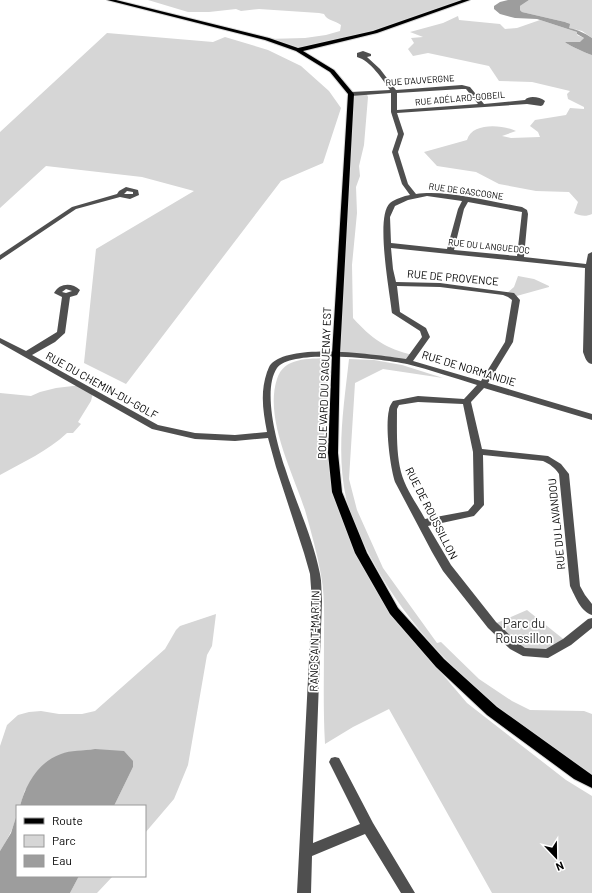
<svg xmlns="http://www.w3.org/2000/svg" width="592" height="893" font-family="Barlow,sans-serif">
<rect width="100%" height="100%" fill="#fff"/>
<path fill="#d6d6d6" d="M 148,0 L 467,0 L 375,32 L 298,50 L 267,39 L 305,38 L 326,35 L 340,31 L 341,25 C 335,20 327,21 324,14 L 319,13 L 259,9 L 241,11 L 236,9 L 209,12 L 188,12 Z
M 529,0 L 592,0 L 592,38 L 582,31 L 569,28 L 568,23 L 565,22 L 522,12 L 520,10 L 520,6 Z
M 458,16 L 459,20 L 500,24 L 505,29 L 517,28 L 540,20 L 577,32 L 577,35 L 584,38 L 581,42 L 565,42 C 568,45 588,54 592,55 L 592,214 C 586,217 580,216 574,213 L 578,202 L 569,192 L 536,191 L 499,184 L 476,172 L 437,166 L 424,152 L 467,140 C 472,122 503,125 516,131 L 502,136 L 511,138 L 540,137 L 538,132 L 530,126 L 535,120 L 566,115 L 570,108 L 584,109 L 584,107 L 568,99 L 567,94 L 570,91 L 532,82 L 499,81 L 489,66 L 428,53 L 413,56 L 408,49 L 414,43 L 411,38 L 423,37 L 410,32 L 443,23 Z
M 107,33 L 213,42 L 225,37 L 268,50 L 301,66 L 329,91 L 341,108 L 323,163 L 281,181 L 126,384 L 84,363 L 96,249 L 194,191 L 142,177 L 46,166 L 0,208 L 0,132 Z
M 366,92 L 368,97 L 364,145 L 359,166 L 360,176 L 356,187 L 357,213 L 352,265 L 353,318 C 371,338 386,349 413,355 L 408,362 L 336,354 L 351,94 Z
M 518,276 L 534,279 L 549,286 L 549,287 L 513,297 L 506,294 L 514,287 Z
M 328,358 L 326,437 L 331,478 L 340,514 L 354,549 L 373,586 L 399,623 L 467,703 L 566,780 L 592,796 L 592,893 L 492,893 L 389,709 L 353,727 L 325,744 C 323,709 324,674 324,638 C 324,618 325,595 321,575 C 317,553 311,531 305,510 C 293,473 264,418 277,379 C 284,357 308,359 328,358 Z
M 349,359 L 374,360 L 402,365 L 443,378 L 383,369 L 355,383 L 349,479 L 357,510 L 383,568 L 437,643 L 441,642 L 479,679 L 512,701 L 530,710 L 584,711 L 592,714 L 592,774 C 502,717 414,646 366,548 C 358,532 350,515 346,498 C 336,452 344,405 349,359 Z
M 73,386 L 82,386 L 93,393 L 91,401 L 78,422 L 81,424 L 73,433 L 67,433 C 48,451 23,462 0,475 L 0,393 L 31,396 L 40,392 L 56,388 Z
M 527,610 L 567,642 L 548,654 L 523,652 L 492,625 Z
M 216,614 L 212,646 L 207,655 L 188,765 L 174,799 L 145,833 L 145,806 L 114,806 L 133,767 L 25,790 L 20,806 L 17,806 C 17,823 9,837 0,851 L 0,746 L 7,725 L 18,715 L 29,712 L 41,711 L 59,714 L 82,714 L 95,711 L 165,649 L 176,630 L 180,626 Z
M 79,876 L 113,876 L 97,893 L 70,893 Z"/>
<path fill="#9d9d9d" d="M 508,0 L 529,0 L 520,6 L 520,10 L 522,12 L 565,22 L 570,24 L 569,28 C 579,30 584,33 592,38 L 592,55 C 588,54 568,45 565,42 L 580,42 L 584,38 L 577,34 L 577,32 L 537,19 L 515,18 L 500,14 L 494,9 L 494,6 L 500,2 Z
M 95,749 L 124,751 L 133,761 L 133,767 L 114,806 L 20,806 C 26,784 38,762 61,754 C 70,750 84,751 95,749 Z
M 17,814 L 17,876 L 79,876 L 70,893 L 0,893 L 0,851 L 11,833 Z"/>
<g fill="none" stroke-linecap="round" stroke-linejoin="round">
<defs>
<path id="major" d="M 107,0 L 116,0 L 269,38 L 298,48 L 373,31 L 462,0 L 470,0 L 377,33 L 303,51 L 334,70 L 354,94 L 340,354 L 338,453 L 342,492 L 367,553 L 398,608 L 444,659 L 497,707 L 592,775 L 592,788 L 574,779 L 487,715 L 436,667 L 390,614 L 355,553 L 332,492 L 328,453 L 332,354 L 348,94 L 330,72 L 296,51 L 265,40 Z"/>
</defs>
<use href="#major" stroke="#dbdbdb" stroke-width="2"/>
<path fill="#4f4f4f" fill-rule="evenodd" d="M 363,51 L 371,54 L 371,56 L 367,57 L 380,69 L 396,90 L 462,85 L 470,87 L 484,104 L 525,100 C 529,95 540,97 545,101 L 543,105 L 541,106 L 527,104 L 397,113 L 404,134 L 398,152 L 408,184 L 416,194 C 444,189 493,202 522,207 L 527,210 L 528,214 L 524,257 L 586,264 L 588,254 L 592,252 L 592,364 C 586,363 585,357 583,352 L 585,268 L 391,248 L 393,269 L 396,282 L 440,283 L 514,293 L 520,300 L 513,342 L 488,383 L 592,414 L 592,420 L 484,388 L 471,402 L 482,449 L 548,456 L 561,464 L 569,474 L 580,586 L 585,595 L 592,604 L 592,615 C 581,612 575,596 570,586 L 559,474 C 555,468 550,464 543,461 L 483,455 L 484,505 L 474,516 L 428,526 L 451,565 L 496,622 L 518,643 L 525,648 L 546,649 L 563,639 L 588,619 L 592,618 L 592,628 L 571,645 L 548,658 L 523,656 L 510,649 L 488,628 L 443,571 L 432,552 L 395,482 C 390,466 385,426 389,410 C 389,407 391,404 393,401 L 418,396 L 464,399 L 477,385 C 454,378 431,370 407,364 C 385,359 291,348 277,368 C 262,390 277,444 285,468 C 296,503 313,538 320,574 C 322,583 321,592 322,601 L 313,843 L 360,824 L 329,762 L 331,758 L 335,757 L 339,758 L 373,823 L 415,893 L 401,893 L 365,834 L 312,856 L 311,893 L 297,893 L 312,601 L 310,574 L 304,553 L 276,467 L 268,438 L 235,441 L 195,439 L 152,429 L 0,343 L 0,338 L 26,351 L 57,332 L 62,297 L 54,293 C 59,283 72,282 80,290 L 77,295 L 70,297 L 65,333 L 55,342 L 32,355 L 158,425 L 195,433 L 235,435 L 267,432 C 263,411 260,393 267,372 C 268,370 269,366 271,364 C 293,342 377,355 406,359 L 422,337 L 420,331 L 392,313 C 390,293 375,216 390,203 C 395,199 404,196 410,195 L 402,184 L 392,152 L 398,134 L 391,112 L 391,93 L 351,96 L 348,94 L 351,92 L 390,90 C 382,79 371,61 357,57 L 357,53 ZM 462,89 L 466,89 L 478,104 L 397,110 L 397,93 ZM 427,196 L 462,201 L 458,209 L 447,249 L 391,243 L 390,217 L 395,206 L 408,200 ZM 468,202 L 522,212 L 517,256 L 454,250 L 464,209 ZM 397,286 L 440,287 L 503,295 L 508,297 L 512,300 L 505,342 L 481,381 L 413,361 L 430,337 L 426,328 L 400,312 ZM 66,289 L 72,291 L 66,293 L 62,292 ZM 418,402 L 463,404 L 473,452 L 474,504 L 468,511 L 425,519 C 417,504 405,488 401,472 C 396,452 397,429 397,409 L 399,405 Z
M 126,187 L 138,190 L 139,195 L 130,199 L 120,197 L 76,209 L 0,260 L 0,255 L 72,207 L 117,194 L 119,191 ZM 127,191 L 133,192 L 133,194 L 124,194 Z"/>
<use href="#major" fill="#000" fill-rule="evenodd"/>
</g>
<g text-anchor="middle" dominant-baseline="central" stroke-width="3.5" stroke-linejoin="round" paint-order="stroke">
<g font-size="9" fill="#000" stroke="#fff">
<text transform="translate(420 80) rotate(-4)">RUE D'AUVERGNE</text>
<text transform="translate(460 98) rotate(-5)">RUE ADÉLARD-GOBEIL</text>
<text transform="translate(466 191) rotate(8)">RUE DE GASCOGNE</text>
<text transform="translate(489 246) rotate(6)">RUE DU LANGUEDOC</text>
</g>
<g font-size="11" fill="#000" stroke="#fff">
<text transform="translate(453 277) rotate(5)">RUE DE PROVENCE</text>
<text transform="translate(469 368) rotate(17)">RUE DE NORMANDIE</text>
<text transform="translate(324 383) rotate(-88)">BOULEVARD DU SAGUENAY EST</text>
<text transform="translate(102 385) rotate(29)">RUE DU CHEMIN-DU-GOLF</text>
<text transform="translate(432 513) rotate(63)">RUE DE ROUSSILLON</text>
<text transform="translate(556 524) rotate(-96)">RUE DU LAVANDOU</text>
<text transform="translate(314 641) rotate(-89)">RANG SAINT-MARTIN</text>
</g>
<g font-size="13" fill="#2d2d2d" stroke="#fff">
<text x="524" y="623">Parc du<tspan x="524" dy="15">Roussillon</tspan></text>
</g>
</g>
<rect x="16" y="805" width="130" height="72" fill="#ffffff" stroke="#999999"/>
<rect x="24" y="818" width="20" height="6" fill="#000000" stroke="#999999"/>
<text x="52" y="825" font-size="12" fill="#000000">Route</text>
<rect x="24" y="835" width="20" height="12" fill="#d6d6d6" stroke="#999999"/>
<text x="52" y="845" font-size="12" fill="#000000">Parc</text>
<rect x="24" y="855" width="20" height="12" fill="#9d9d9d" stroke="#999999"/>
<text x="52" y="865" font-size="12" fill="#000000">Eau</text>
<g transform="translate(556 857) rotate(158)" stroke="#ffffff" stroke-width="3" paint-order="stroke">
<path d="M0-3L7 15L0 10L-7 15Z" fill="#000000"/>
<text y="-6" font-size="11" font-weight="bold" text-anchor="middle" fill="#000000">N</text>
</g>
</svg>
